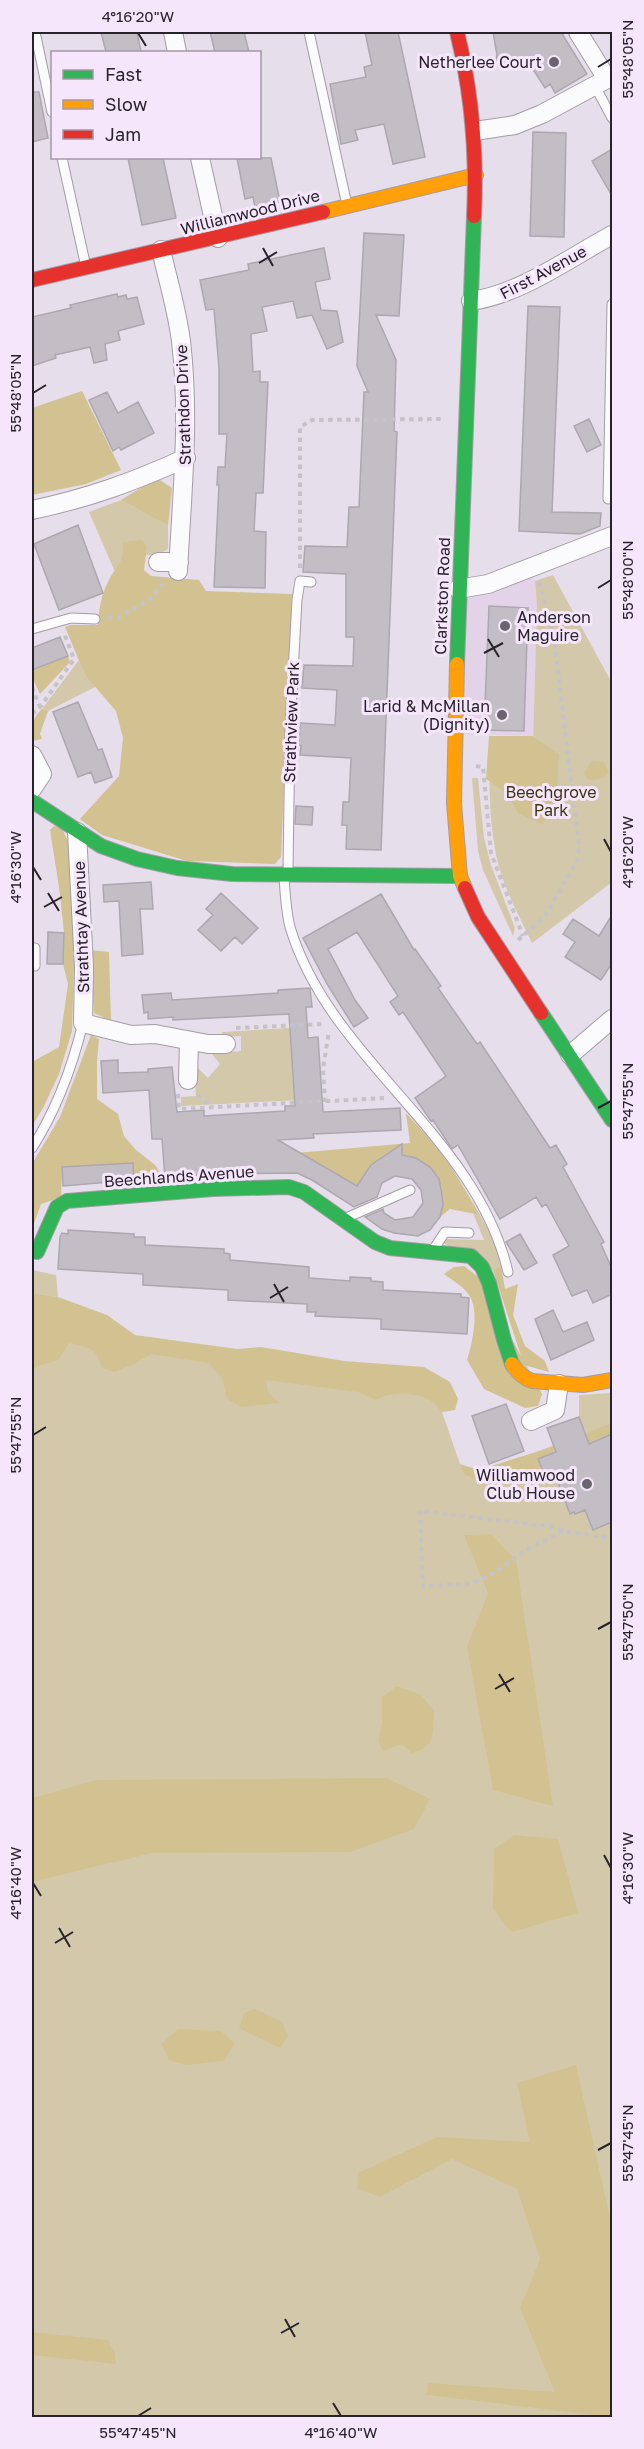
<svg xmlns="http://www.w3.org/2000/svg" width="644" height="2449" font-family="'Golos Text',sans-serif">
<rect width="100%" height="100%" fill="#e6deea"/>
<path fill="#e2d3e8" d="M 529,569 L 535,581 L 537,607 L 533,736 L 455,734 L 458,589 Z"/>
<path fill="#d4c8aa" d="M 121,500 L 168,526 L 168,549 L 158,554 L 146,555 L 147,547 L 124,559 L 115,572 L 89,512 Z
M 553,575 L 612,683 L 612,882 L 532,943 C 518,914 500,881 495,849 C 489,814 489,778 490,743 L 533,741 L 537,607 L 535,581 Z
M 79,660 L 85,675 L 97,686 L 48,711 L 42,709 Z
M 472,778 L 478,778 L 484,838 L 491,865 L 515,928 L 513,936 L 483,870 L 478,851 Z
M 290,1028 L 293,1081 L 301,1100 L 181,1106 L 181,1097 L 196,1096 L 194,1073 L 198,1068 L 208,1078 L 220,1064 L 212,1054 L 241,1051 L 241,1036 L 222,1037 L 222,1032 Z
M 473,1213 L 480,1215 L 494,1239 L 501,1266 L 493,1270 L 443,1243 L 443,1239 L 484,1240 Z
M 32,1270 L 56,1275 L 58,1297 L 32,1293 Z
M 32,1331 L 429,1390 L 442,1412 L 460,1464 L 479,1470 L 539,1452 L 584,1433 L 579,1417 L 579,1395 L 612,1393 L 612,2417 L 32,2418 Z"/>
<path fill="#d2c291" d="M 82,391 L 121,470 L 86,484 L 32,495 L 32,408 Z
M 157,478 L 172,488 L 168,526 L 121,500 Z
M 142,540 L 147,547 L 144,570 L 151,576 L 199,580 L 206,591 L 292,594 L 281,857 L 275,864 L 187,861 L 102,835 L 80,819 L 119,776 L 123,738 L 116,711 L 85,675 L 65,627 L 71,625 L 98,625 C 99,610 101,595 108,582 C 117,563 124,567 123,542 Z
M 68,656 L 70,662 L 40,694 L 32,677 L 32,670 Z
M 42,709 L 48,711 L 40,734 L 42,739 L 32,741 C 31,728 32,718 42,709 Z
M 489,736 L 533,736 L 559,754 L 557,789 L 559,799 L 552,812 L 542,824 L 519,814 L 505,792 L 486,779 Z
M 592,761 L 604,762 L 609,772 C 603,780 598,780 589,780 L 584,773 Z
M 54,826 L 62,829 L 71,847 L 75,928 L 72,1031 L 59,1074 L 43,1108 L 32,1126 L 32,1062 L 59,1047 L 68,984 L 63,964 L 64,933 L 60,894 L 50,830 Z
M 90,950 L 109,952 L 111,1021 L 94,1013 Z
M 91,1035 L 99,1039 L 97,1061 L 97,1099 L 118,1114 L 124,1136 L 136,1150 L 155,1165 L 165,1180 L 134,1182 L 133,1163 L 62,1167 L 61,1197 L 41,1204 L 32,1229 L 32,1164 L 60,1117 Z
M 406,1113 L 443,1153 L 480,1215 L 450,1209 L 440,1217 C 449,1183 434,1161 401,1155 L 358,1200 L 354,1184 L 316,1162 L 306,1178 L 297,1173 L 296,1153 L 410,1143 Z
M 464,1266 L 477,1276 L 542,1394 L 538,1406 L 525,1408 L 484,1389 L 467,1360 C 472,1344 480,1310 469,1295 C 463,1286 452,1280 444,1274 L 454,1267 Z
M 501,1266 L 505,1289 L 518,1284 L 513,1315 L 525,1346 L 545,1361 L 549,1372 L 524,1365 L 493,1270 Z
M 32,1293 L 58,1297 L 107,1315 L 135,1335 L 237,1349 L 261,1347 L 344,1361 L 424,1367 L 450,1382 L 458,1399 L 455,1410 L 442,1412 C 438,1408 433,1401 428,1399 C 413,1392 390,1392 376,1400 L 358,1392 L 266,1380 L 268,1393 L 280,1403 L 241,1407 L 227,1399 L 222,1378 L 209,1363 L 151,1354 L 132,1365 L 114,1372 L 101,1367 C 98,1347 86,1347 69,1343 L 58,1360 L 32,1368 Z
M 612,1423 L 612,1434 C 588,1444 563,1449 538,1459 L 541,1467 L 536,1473 L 520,1473 L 486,1483 L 465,1475 L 460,1465 L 479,1470 L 539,1451 Z
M 491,1534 L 516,1560 L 553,1806 L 493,1790 L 467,1647 L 488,1593 L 464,1535 Z
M 397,1686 L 421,1695 L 434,1711 C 432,1734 437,1747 411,1753 L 402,1744 L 383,1751 L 378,1741 L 382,1723 L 382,1697 Z
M 387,1778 L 430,1799 L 414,1829 L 350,1852 L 152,1853 L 32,1882 L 32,1798 L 96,1780 Z
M 514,1835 L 558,1839 L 578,1913 L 511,1932 L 493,1909 L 494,1849 Z
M 255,2009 L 282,2022 L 288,2036 L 280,2048 L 239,2028 L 244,2013 Z
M 178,2029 L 221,2031 L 235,2043 L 224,2061 L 186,2065 L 169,2060 L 161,2044 Z
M 576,2065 L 612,2227 L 612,2417 L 427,2395 L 428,2383 L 555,2392 L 520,2308 L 540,2259 L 517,2189 L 452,2159 L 380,2197 L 357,2188 L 358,2173 L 437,2137 L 530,2142 L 517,2083 Z
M 32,2332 L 108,2340 L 115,2353 L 116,2364 L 32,2355 Z"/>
<path fill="#c3bdc6" stroke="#ada7b0" stroke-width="1.5" d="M 101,32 L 137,32 L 141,52 L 106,52 Z
M 210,32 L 244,32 L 249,52 L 215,52 Z
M 365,32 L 398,32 L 425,157 L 393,164 L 384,124 L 355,130 L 358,140 L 341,144 L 330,84 L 366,77 L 364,67 L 372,65 Z
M 493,32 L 561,32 L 587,74 L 555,93 L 550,84 L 545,88 L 527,60 L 499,67 L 496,60 L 497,55 Z
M 32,92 L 39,92 L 48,138 L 32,142 Z
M 533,132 L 566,133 L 564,237 L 530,236 Z
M 612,149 L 612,196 L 592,161 Z
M 128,158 L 163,158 L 176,218 L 142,225 Z
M 237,158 L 271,158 L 280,202 L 255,207 L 253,197 L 245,199 Z
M 364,233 L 404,235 L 399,316 L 376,315 L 396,360 L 394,431 L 397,432 L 381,850 L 346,849 L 347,825 L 342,825 L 343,802 L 349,802 L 351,758 L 300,755 L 301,746 L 299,745 L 300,723 L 335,725 L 337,690 L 302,688 L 304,665 L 353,666 L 354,637 L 346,637 L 346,574 L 303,572 L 305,546 L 347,547 L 349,507 L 359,507 L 364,392 L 368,392 L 357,366 Z
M 324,248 L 330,279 L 315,282 L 321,310 L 337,311 L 343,342 L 327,349 L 312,315 L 297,318 L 293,301 L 262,307 L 267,331 L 251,334 L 253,372 L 260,371 L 260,382 L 268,382 L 263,493 L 256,493 L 254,531 L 266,532 L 265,588 L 214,587 L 219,485 L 217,485 L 218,467 L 225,467 L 227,434 L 219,434 L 219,368 L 214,309 L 206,310 L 200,280 L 249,270 L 248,264 Z
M 117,294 L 118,297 L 126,295 L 127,299 L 137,297 L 144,324 L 118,331 L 120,340 L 105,344 L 107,360 L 94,363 L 90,347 L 55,355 L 56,358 L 32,366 L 32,317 L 71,308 L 70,305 Z
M 528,306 L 560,307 L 552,512 L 601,513 L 600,526 L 580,534 L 519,531 Z
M 107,392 L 118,413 L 138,402 L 154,433 L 121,450 L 119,447 L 113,451 L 89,400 Z
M 589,419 L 601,445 L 587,452 L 574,426 Z
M 78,525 L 103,593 L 59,610 L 34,544 Z
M 489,606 L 528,608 L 524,731 L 484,730 Z
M 60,637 L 68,656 L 32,670 L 32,648 Z
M 78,702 L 98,750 L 102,749 L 112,777 L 95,783 L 91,772 L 78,777 L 53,712 Z
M 296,806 L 313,807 L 312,825 L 295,824 Z
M 151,882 L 153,909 L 140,909 L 143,954 L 122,956 L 119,901 L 104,902 L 103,885 Z
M 221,893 L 258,928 L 242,944 L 235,937 L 221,951 L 198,930 L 213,915 L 206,909 Z
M 381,894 L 414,950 L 415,949 L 441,986 L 438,988 L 477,1044 L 480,1042 L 550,1148 L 556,1145 L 567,1164 L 563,1167 L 604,1242 L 601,1244 L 612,1269 L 612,1294 L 593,1303 L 587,1290 L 572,1296 L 553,1255 L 569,1246 L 546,1204 L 542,1207 L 536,1197 L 500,1219 L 458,1145 L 452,1149 L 433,1120 L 431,1121 L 415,1098 L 446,1076 L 403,1012 L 399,1015 L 390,1002 L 398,996 L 357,932 L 328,949 L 355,1000 L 368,1018 L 354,1027 L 327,984 L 303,938 Z
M 612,915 L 612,963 L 601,980 L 565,957 L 575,942 L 563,934 L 573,919 L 599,936 Z
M 48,932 L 64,933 L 63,964 L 47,964 Z
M 310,988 L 312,1007 L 306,1007 L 308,1038 L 318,1037 L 323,1112 L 400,1108 L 401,1130 L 313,1134 L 314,1138 L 278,1140 L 357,1186 L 371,1165 L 402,1144 L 402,1155 L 416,1158 L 430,1167 L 439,1179 L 442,1195 L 443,1205 L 440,1217 L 430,1230 L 418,1236 L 394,1233 L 382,1229 L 365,1217 L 383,1209 L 384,1213 L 395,1220 L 413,1217 L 423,1203 L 421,1190 L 412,1179 L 395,1176 L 382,1183 L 377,1197 L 354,1207 L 312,1180 L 297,1173 L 213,1174 L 165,1178 L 162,1139 L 152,1139 L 149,1090 L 103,1093 L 101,1061 L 118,1060 L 118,1073 L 148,1072 L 148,1069 L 172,1067 L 177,1112 L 204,1110 L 204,1116 L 285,1111 L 285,1106 L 295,1106 L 289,1014 L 173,1020 L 173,1017 L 148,1019 L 148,1012 L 144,1013 L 142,995 L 171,993 L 172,1000 L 278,993 L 278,990 Z
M 133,1163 L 134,1180 L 63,1186 L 62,1167 Z
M 68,1230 L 134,1234 L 134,1237 L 145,1237 L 145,1245 L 224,1249 L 224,1253 L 230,1254 L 230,1260 L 309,1267 L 309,1278 L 350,1281 L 350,1277 L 371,1278 L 371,1281 L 383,1282 L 383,1290 L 461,1294 L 461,1297 L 469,1298 L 467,1334 L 381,1329 L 381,1319 L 315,1316 L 316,1312 L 307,1312 L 307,1304 L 228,1300 L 228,1290 L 143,1285 L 143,1274 L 58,1269 L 60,1237 L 62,1233 L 68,1234 Z
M 520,1234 L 537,1263 L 524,1270 L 506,1242 Z
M 553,1310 L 563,1332 L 587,1322 L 594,1340 L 551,1360 L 535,1319 Z
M 506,1404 L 524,1451 L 489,1464 L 472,1416 Z
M 579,1417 L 589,1444 L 612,1434 L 612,1522 L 593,1530 L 585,1510 L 575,1514 L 574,1512 L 570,1514 L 554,1472 L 545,1476 L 538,1459 L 556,1452 L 547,1428 Z"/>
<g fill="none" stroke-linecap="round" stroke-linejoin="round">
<defs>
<path id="lane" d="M 35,32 L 52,112
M 309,32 L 347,205
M 595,86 L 612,118
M 62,158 L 86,267
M 608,499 L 612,304
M 32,629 L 71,618 L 95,619
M 288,872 L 290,727 L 297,600 L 300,581 L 311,582
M 284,877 C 285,893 286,911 290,927 C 330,1061 476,1134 508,1272
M 32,948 L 35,948 L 35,966
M 32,1148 C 57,1109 72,1068 83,1023
M 346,1218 L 410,1190
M 433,1250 L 445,1232 L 469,1233"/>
<path id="street" d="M 173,32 L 177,52
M 475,131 L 515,125 L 542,114 L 607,79 L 578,32
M 200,158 L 218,238
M 161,250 C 168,280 177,310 181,341 C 190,418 182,494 178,571
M 471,301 C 521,294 569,258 612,235
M 32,510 C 89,498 133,482 186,458
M 158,562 L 179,562
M 458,589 L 488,584 L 612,536
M 32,755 L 42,774 L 32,789
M 77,832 L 84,967 L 83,1023 L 131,1035 L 155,1034 L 208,1044 L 226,1044
M 570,1055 L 612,1019
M 188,1080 L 189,1041
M 531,1421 L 555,1410 L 559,1384"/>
<path id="fast" d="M 457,664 L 474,216
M 32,801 L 101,846 L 137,859 L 177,868 L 232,874 L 460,876
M 541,1013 L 612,1120
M 37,1252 L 57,1207 L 67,1201 L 213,1189 L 289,1187 L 304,1192 L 375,1242 L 390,1248 L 471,1256 L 482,1267 L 489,1283 L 504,1340 L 512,1364"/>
<path id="slow" d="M 323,212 L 476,175
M 457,664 L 454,803 L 460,876 L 465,888
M 512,1364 C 517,1372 523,1378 532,1381 L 583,1385 L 612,1380"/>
<path id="jam" d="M 457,32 C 472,93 477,153 474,216
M 32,280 L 323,212
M 465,888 L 478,917 L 541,1013"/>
</defs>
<use href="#lane" stroke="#a39da6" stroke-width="11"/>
<use href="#street" stroke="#a39da6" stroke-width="20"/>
<use href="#fast" stroke="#a39da6" stroke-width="16"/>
<use href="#slow" stroke="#a39da6" stroke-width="16"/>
<use href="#jam" stroke="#a39da6" stroke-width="16"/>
<path stroke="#c5c3c7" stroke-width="4" stroke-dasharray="4.5 4.5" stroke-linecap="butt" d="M 300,568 L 300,427 L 312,420 L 444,419
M 108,618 L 119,617 L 149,600 L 165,581
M 32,687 L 39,705
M 32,714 L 41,706 L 74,659 L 64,633
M 476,766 L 483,767 L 491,853 L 523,936
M 518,940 L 544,918 L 577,861 L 579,847 L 554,638 L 539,582
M 236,1028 L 324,1024
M 178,1094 L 179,1109 L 384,1098
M 198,1095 L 213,1108
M 325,1102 L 323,1069 L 329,1031
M 563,1531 L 528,1549 L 492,1574 L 471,1584 L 423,1586 L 420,1511 L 556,1527 L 563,1531 L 611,1538 L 612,1535"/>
<use href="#lane" stroke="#fbfafc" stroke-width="9"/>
<use href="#street" stroke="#fbfafc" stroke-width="18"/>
<use href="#fast" stroke="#30b455" stroke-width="14"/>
<use href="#slow" stroke="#ff9f0a" stroke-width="14"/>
<use href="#jam" stroke="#e5322d" stroke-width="14"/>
</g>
<path fill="none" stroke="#28232b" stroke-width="2" d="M 138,33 L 146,46M 598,67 L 611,59M 263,248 L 273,266M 259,263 L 277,252M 33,393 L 46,385M 598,588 L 611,580M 488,639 L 499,657M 484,653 L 503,643M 604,839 L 611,852M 33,867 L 41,880M 48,893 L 59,911M 44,907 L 62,897M 598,1108 L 611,1101M 274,1284 L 284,1302M 270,1298 L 288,1287M 33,1435 L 46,1427M 598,1629 L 611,1622M 499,1674 L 510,1692M 495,1689 L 514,1678M 604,1855 L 611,1868M 33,1883 L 41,1896M 59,1928 L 70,1947M 55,1943 L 73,1932M 598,2150 L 611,2143M 285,2319 L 295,2337M 281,2333 L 299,2323M 333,2403 L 341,2416M 138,2416 L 151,2408"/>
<g fill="#6a646e" stroke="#f5e6fc" stroke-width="2">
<circle cx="554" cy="62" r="6"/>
<circle cx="505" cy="626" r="6"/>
<circle cx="502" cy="715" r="6"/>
<circle cx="587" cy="1484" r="6"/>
</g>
<g text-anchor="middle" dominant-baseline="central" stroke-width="6" stroke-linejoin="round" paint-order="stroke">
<g font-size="16" fill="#28232b" stroke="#f5e6fc" text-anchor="end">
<text x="542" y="62">Netherlee Court</text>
<text x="517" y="617" text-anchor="start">Anderson<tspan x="517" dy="18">Maguire</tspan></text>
<text x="490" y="706">Larid &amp; McMillan<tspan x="490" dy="18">(Dignity)</tspan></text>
<text x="575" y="1475">Williamwood<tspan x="575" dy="18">Club House</tspan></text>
</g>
<g font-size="16" fill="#28232b" stroke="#f5e6fc">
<text transform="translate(250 212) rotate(-14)">Williamwood Drive</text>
<text transform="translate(543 272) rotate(-28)">First Avenue</text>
<text transform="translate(183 405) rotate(-92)">Strathdon Drive</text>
<text transform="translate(442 596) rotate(-88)">Clarkston Road</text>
<text transform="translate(291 722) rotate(-88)">Strathview Park</text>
<text transform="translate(81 927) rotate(-92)">Strathtay Avenue</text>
<text transform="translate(179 1176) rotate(-4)">Beechlands Avenue</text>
</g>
<g font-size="16" fill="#3e3409" stroke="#f5e6fc">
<text x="551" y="792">Beechgrove<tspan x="551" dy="18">Park</tspan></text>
</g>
</g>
<rect width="644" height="2449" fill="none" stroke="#f5e6fc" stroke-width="66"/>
<rect x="51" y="51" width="210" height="108" fill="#f5e6fc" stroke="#a398a8" stroke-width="1.5"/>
<rect x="63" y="70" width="30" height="9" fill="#30b455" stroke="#a398a8" stroke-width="1.5"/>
<text x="105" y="81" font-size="18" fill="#28232b">Fast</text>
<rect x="63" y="100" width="30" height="9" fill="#ff9f0a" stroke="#a398a8" stroke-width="1.5"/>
<text x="105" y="111" font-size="18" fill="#28232b">Slow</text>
<rect x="63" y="130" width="30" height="9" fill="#e5322d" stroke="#a398a8" stroke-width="1.5"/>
<text x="105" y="141" font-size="18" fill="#28232b">Jam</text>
<rect x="33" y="33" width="578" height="2383" fill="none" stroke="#28232b" stroke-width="2"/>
<g font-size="15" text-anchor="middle" fill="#28232b">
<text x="138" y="22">4°16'20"W</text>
<text transform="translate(628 59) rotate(-90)" y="5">55°48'05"N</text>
<text transform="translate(16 393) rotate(-90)" y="5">55°48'05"N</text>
<text transform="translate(628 580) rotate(-90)" y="5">55°48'00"N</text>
<text transform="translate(628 852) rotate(-90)" y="5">4°16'20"W</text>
<text transform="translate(16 867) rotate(-90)" y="5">4°16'30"W</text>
<text transform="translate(628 1101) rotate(-90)" y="5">55°47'55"N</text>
<text transform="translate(16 1435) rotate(-90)" y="5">55°47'55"N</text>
<text transform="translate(628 1622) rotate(-90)" y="5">55°47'50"N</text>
<text transform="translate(628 1868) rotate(-90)" y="5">4°16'30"W</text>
<text transform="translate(16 1883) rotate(-90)" y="5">4°16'40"W</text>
<text transform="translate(628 2143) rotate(-90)" y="5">55°47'45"N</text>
<text x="138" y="2438">55°47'45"N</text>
<text x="341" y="2438">4°16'40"W</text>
</g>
</svg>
